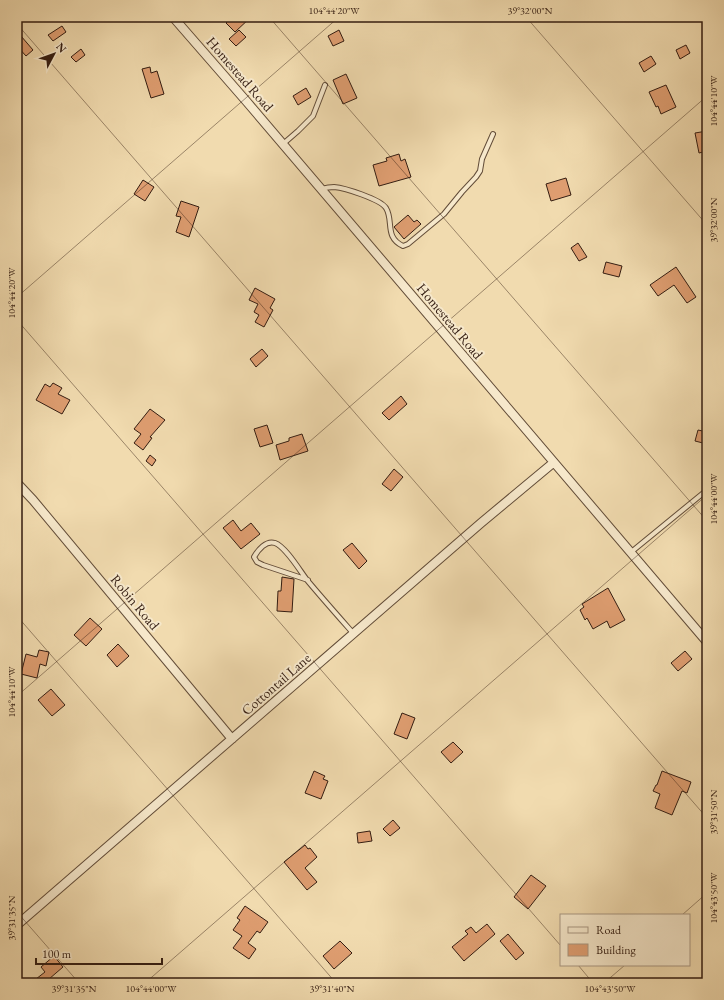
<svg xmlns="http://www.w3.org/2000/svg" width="724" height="1000" font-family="'EB Garamond',serif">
<rect width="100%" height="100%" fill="#f1dbaf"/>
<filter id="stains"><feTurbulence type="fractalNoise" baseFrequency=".005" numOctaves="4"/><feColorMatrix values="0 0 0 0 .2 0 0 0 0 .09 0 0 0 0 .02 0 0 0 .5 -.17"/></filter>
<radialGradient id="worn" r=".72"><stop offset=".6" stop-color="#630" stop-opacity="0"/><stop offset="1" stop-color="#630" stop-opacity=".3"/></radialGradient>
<path fill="#df9e71" stroke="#331c11" d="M 232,17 L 251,17 L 235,32 L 226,23 Z
M 62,26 L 66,32 L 53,41 L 48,35 Z
M 239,30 L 246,37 L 236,46 L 229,39 Z
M 339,30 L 344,41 L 333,46 L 328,36 Z
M 21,36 L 33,50 L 26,56 L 17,46 L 17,40 Z
M 686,45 L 690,53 L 680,59 L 676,50 Z
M 81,49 L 85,55 L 76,62 L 71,57 Z
M 651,56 L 656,64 L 644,72 L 639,63 Z
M 150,67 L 151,73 L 157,71 L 164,94 L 151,98 L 142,69 Z
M 346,74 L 357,98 L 343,104 L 333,80 Z
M 666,85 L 676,107 L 661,114 L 658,106 L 656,107 L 649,92 Z
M 306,88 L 311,97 L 298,105 L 293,96 Z
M 707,131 L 707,151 L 699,153 L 695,133 Z
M 399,154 L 401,161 L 405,159 L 411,177 L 379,186 L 373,165 L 387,161 L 386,158 Z
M 566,178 L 571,195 L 551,201 L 546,184 Z
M 143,180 L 154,187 L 145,201 L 134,194 Z
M 181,201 L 199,207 L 189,237 L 176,232 L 181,217 L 176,216 Z
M 408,215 L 414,222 L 417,220 L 421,224 L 404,239 L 394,227 Z
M 578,243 L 587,257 L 579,261 L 571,248 Z
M 606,262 L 622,266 L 619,277 L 603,273 Z
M 676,267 L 696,297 L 687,303 L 674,285 L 658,296 L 650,285 Z
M 255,288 L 275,299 L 270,308 L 273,310 L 264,327 L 255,322 L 259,315 L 254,312 L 258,304 L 249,300 Z
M 262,349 L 268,356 L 256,367 L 250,359 Z
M 53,383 L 62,388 L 58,394 L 70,400 L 62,414 L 36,400 L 45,384 L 50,387 Z
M 401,396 L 407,404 L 389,420 L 382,413 Z
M 150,409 L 165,420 L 150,437 L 152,438 L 143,450 L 134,443 L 141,434 L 134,429 Z
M 267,425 L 273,443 L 260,447 L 254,429 Z
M 698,430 L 707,432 L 707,444 L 695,441 Z
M 302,434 L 308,451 L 280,460 L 276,445 L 289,441 L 289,438 Z
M 150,455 L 156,460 L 152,466 L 146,461 Z
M 394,469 L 403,477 L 391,491 L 382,484 Z
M 233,520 L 241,531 L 251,523 L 260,534 L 241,549 L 223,528 Z
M 352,543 L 367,561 L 359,569 L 343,550 Z
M 282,577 L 294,579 L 292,612 L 277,611 L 278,591 L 281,591 Z
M 608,588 L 625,620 L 610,628 L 607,621 L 593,629 L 587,618 L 585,620 L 580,610 L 584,607 L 582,604 Z
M 90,618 L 102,629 L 86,646 L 74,635 Z
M 118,644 L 129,656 L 117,667 L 107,655 Z
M 39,650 L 49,652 L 46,666 L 40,664 L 37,678 L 21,674 L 26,654 L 37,657 Z
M 685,651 L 692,659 L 678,671 L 671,663 Z
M 51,689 L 65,705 L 52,716 L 38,700 Z
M 402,713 L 415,718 L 407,739 L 394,734 Z
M 453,742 L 463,752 L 451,763 L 441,752 Z
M 314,771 L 325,776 L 323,779 L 328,781 L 321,799 L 305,793 Z
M 662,771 L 691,782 L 687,793 L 682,791 L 672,815 L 655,808 L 660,794 L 653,791 L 656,785 L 657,785 Z
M 393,820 L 400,828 L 390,836 L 383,829 Z
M 370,831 L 372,841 L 358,843 L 357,833 Z
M 305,845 L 308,849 L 310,848 L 317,857 L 305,868 L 317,882 L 307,890 L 284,862 Z
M 531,875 L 546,886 L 528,909 L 514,897 Z
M 245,906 L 268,922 L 260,933 L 257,931 L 248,943 L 256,949 L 249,959 L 233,948 L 242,936 L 233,930 L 240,920 L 237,918 Z
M 487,924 L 495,934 L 464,961 L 452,947 L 468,934 L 465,931 L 471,927 L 476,933 Z
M 508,934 L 524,953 L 516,960 L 500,941 Z
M 340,941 L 352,953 L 334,969 L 323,956 Z
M 54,956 L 63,967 L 49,979 L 53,983 L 39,983 L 36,979 L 45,972 L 41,967 Z"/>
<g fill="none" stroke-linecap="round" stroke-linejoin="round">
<defs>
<path id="lane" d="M 283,144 L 298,131 L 313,116 L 325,85
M 321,189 C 325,188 330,187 334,187 C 345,188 380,199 386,208 C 394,221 384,237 403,246 L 408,244 L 444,214 L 462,192 L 476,177 L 480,171 L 482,159 L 493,134
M 630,553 L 707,490
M 308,580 L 263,565 L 257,562 L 254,557 C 258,550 266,540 275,543 C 286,547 300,571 307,580 C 322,598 338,616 353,633"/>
<path id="street" d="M 173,17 L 247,102 L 707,642
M 17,483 L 33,500 L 232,739
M 17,925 L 481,523 L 553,463"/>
</defs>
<use href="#lane" stroke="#624c38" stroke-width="6"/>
<use href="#street" stroke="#624c38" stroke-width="10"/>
<use href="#lane" stroke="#f6e8cb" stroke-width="4"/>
<use href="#street" stroke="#f6e8cb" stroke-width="8"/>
</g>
<path fill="none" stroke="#331c11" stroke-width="1" stroke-opacity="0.45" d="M 269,17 L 707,521M 526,17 L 707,225M 17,24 L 707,818M 17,297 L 339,17M 17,320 L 561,946M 17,616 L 336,983M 17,696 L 707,96M 17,912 L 79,983M 682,915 L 707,893M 578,965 L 593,983M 145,983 L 707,495M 604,983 L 625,965"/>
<g text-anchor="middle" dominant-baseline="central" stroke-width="4" stroke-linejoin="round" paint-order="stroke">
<g font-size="14" fill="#331c11" stroke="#f6e8cb">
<text transform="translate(240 74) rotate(49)">Homestead Road</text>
<text transform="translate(450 321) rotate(50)">Homestead Road</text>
<text transform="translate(135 602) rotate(50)">Robin Road</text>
<text transform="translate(276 684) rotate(-41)">Cottontail Lane</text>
</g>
</g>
<rect width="724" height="1000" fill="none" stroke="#f1dbaf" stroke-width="44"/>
<rect x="560" y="914" width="130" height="52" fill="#f6e8cb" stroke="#a89681"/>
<rect x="568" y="927" width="20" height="6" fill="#f6e8cb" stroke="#a89681"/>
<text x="596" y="934" font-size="12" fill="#331c11">Road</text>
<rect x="568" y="944" width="20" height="12" fill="#df9e71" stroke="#a89681"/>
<text x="596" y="954" font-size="12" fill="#331c11">Building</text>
<g transform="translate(54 54) rotate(49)" stroke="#f6e8cb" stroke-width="3" paint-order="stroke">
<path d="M0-3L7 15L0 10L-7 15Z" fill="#331c11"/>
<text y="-6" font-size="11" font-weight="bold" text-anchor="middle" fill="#331c11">N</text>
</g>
<path d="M36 958v6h126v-6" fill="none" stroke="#331c11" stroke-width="2"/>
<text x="42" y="958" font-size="12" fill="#331c11" stroke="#f6e8cb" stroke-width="3" paint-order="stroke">100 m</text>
<rect x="22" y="22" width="680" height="956" fill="none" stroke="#331c11" stroke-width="1.5"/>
<g font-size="10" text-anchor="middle" fill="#331c11">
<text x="334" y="14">104°44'20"W</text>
<text x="530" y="14">39°32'00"N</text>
<text transform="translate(713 101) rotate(-90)" y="4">104°44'10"W</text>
<text transform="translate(713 220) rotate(-90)" y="4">39°32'00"N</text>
<text transform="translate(11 293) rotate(-90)" y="4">104°44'20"W</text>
<text transform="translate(713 499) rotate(-90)" y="4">104°44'00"W</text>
<text transform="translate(11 692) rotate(-90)" y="4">104°44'10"W</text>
<text transform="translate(713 812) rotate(-90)" y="4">39°31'50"N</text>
<text transform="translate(713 898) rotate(-90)" y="4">104°43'50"W</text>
<text transform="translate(11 918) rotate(-90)" y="4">39°31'35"N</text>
<text x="74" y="992">39°31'35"N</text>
<text x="151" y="992">104°44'00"W</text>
<text x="332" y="992">39°31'40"N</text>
<text x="610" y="992">104°43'50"W</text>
</g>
<rect width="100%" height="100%" filter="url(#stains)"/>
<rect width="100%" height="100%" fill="url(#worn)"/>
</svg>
